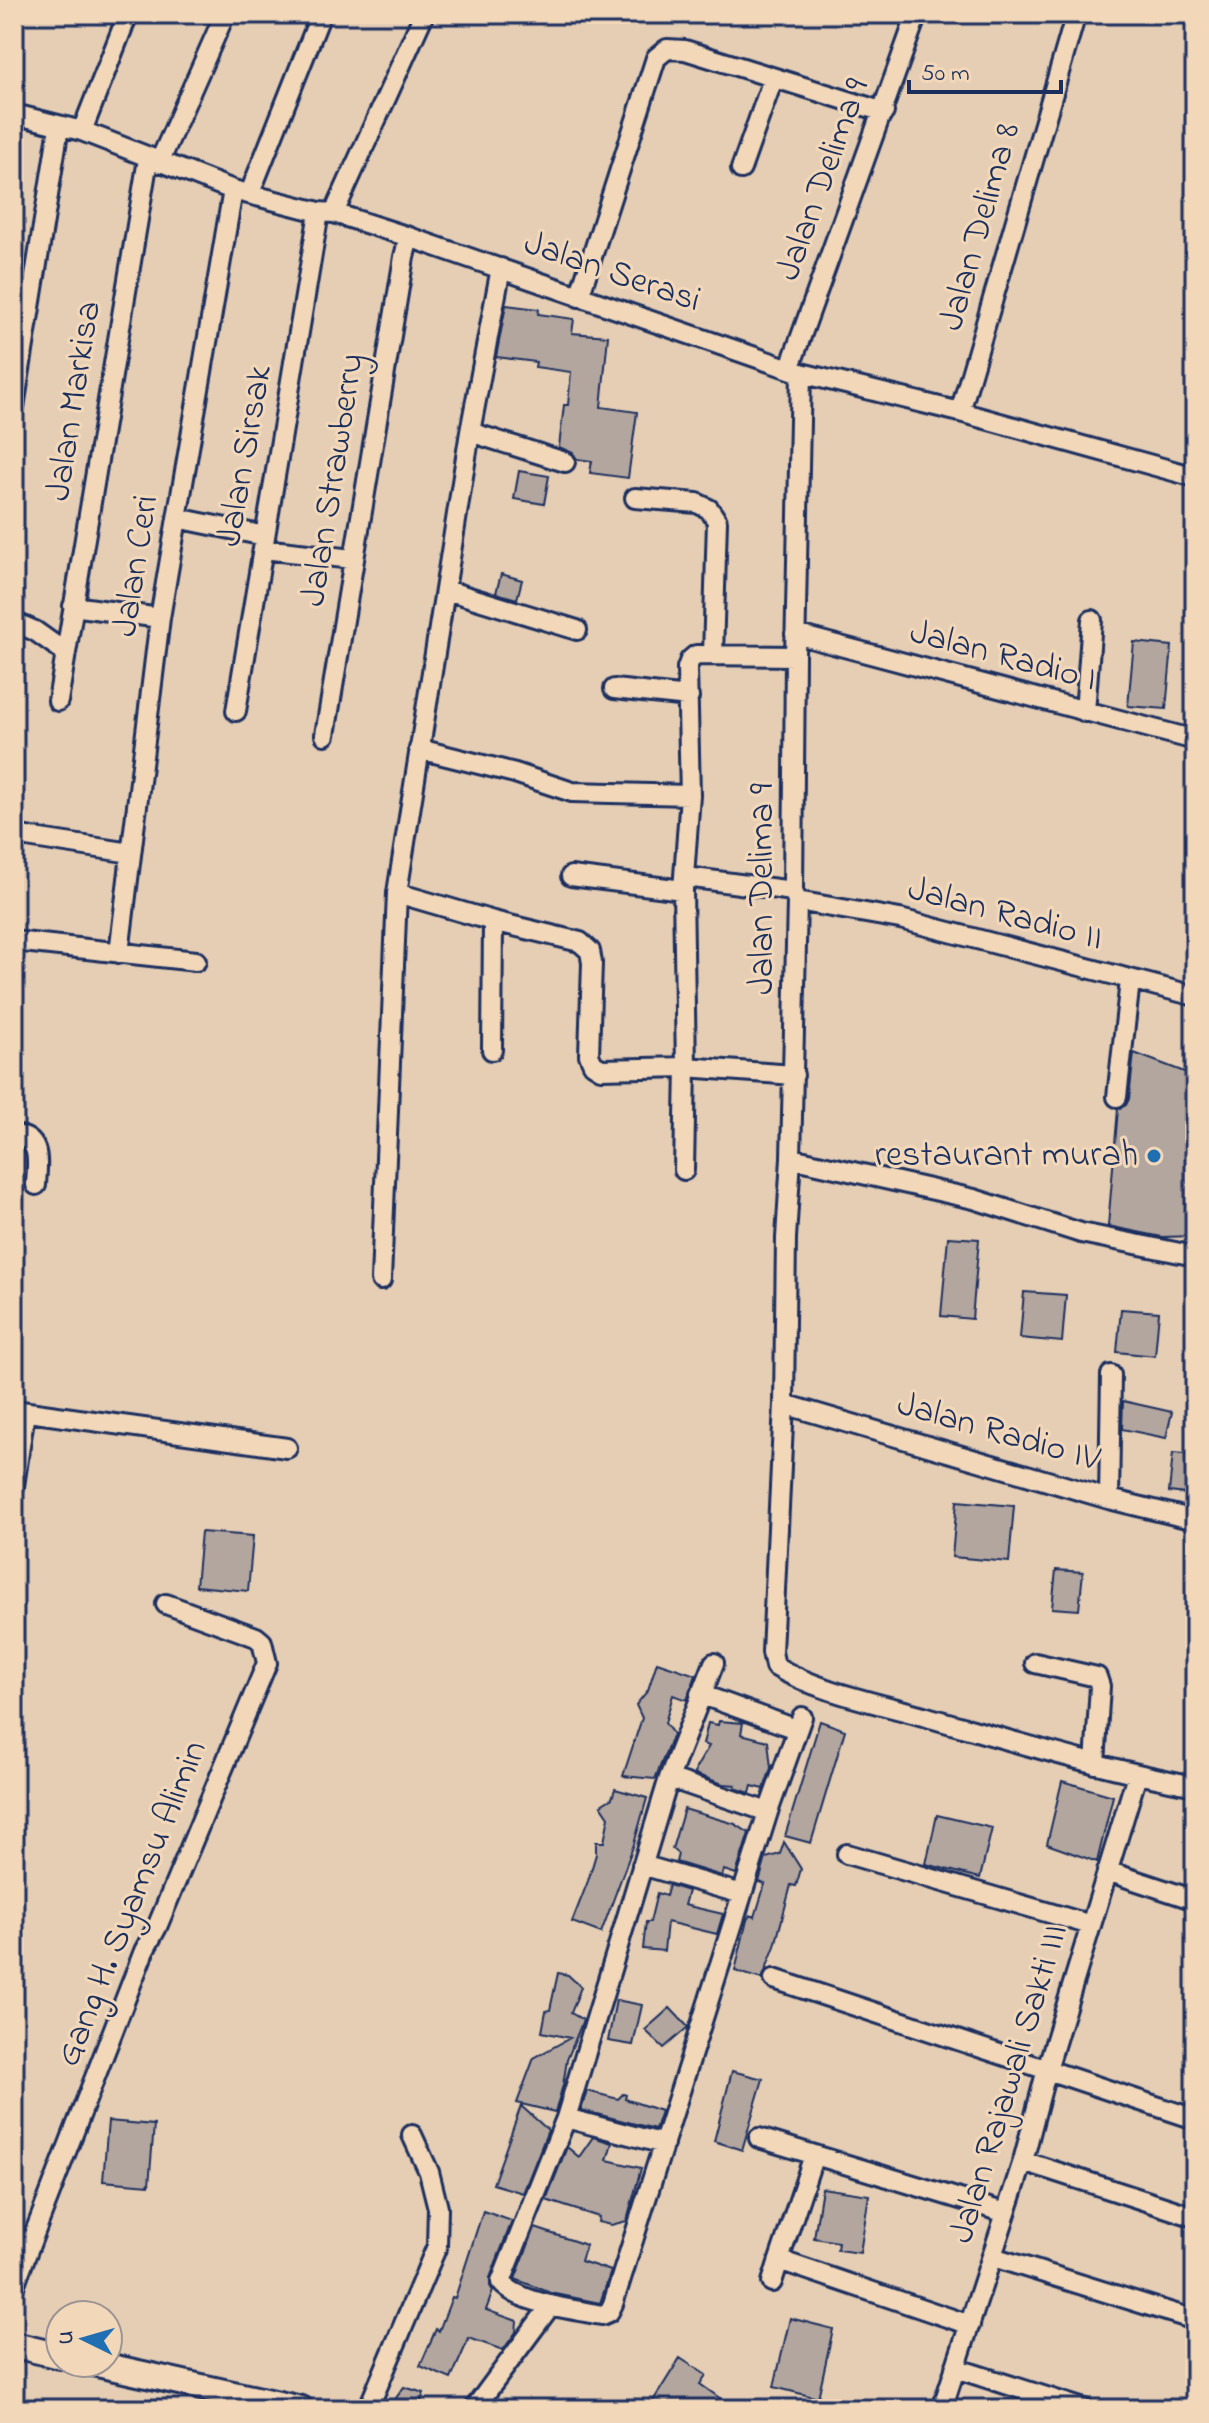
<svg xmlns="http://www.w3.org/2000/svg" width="1209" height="2423" font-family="'Indie Flower',sans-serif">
<rect width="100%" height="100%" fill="#e5ceb4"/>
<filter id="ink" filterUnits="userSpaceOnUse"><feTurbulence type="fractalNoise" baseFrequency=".0125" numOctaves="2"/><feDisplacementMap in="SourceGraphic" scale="16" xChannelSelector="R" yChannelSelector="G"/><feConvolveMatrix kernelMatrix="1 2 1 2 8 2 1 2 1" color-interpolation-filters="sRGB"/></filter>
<g filter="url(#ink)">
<path fill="#b3a69f" stroke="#1b2f5e" stroke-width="2" d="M 506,305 L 539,309 L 538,314 L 574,319 L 572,333 L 608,336 L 601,407 L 637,412 L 628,478 L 590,473 L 592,461 L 577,459 L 573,453 L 559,447 L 564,405 L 568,405 L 571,372 L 535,367 L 536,362 L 496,357 Z
M 519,471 L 549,476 L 544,504 L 514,499 Z
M 501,574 L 522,580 L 517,599 L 496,593 Z
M 1134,642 L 1172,646 L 1166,709 L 1128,706 Z
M 1134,1053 L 1195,1076 L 1195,1236 L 1162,1237 L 1108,1226 L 1118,1109 L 1126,1105 L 1129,1099 Z
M 948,1237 L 979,1239 L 972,1319 L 941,1316 Z
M 1024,1292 L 1066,1295 L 1062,1342 L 1020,1338 Z
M 1121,1309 L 1159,1312 L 1155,1356 L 1117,1352 Z
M 1123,1401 L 1172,1412 L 1166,1438 L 1122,1429 Z
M 1173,1453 L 1195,1455 L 1195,1495 L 1169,1492 Z
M 957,1501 L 1014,1506 L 1009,1562 L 952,1557 Z
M 201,1532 L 253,1536 L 248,1591 L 196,1586 Z
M 1056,1570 L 1083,1572 L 1079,1610 L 1052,1608 Z
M 657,1662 L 696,1675 L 687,1700 L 673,1695 L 665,1723 L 673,1734 L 655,1779 L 623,1776 L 642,1718 L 636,1705 L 648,1690 Z
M 719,1721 L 743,1723 L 741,1734 L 768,1741 L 771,1768 L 764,1789 L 752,1786 L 750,1793 L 735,1788 L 736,1785 L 723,1784 L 695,1774 L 696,1768 L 709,1746 L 703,1744 L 708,1723 L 718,1725 Z
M 820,1721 L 845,1730 L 811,1843 L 785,1836 Z
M 1062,1781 L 1113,1796 L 1097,1862 L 1047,1844 Z
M 615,1789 L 647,1798 L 634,1844 L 601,1933 L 572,1922 L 588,1881 L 596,1854 L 596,1842 L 604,1842 L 609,1817 L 601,1805 L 612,1798 Z
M 684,1809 L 735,1824 L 749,1833 L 736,1874 L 724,1870 L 722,1876 L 676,1862 L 678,1854 L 672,1849 Z
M 937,1815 L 992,1828 L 980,1878 L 926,1864 Z
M 784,1842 L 801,1869 L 796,1886 L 791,1885 L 775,1946 L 762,1979 L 735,1971 L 747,1920 L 750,1915 L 755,1917 L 765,1884 L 759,1882 L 766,1858 L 780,1854 Z
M 669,1885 L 688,1891 L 684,1905 L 723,1914 L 717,1934 L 667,1922 L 664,1951 L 643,1949 L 646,1922 L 650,1922 L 657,1893 L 666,1896 Z
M 558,1973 L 568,1975 L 581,1987 L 571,2013 L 583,2020 L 567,2060 L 563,2085 L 555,2112 L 517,2103 L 534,2058 L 570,2038 L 542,2032 L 546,2011 L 550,2010 Z
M 616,2000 L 642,2005 L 633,2045 L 608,2041 Z
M 670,2008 L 688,2027 L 664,2048 L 645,2030 Z
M 732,2071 L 763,2079 L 742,2150 L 714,2141 Z
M 587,2091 L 618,2099 L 623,2094 L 626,2095 L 625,2099 L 661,2111 L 655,2129 L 581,2110 Z
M 521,2106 L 548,2130 L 523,2193 L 493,2184 Z
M 108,2121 L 154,2125 L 149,2185 L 103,2181 Z
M 593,2137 L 612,2143 L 607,2160 L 641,2168 L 627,2221 L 611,2225 L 598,2222 L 599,2217 L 546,2200 L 567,2147 L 579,2157 Z
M 822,2188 L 869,2195 L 860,2253 L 837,2250 L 838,2242 L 814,2238 Z
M 483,2211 L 512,2221 L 490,2278 L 490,2286 L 493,2291 L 486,2310 L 517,2321 L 516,2332 L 503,2350 L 469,2338 L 451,2379 L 420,2366 L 436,2329 L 439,2331 L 452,2297 L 455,2298 Z
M 535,2228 L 586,2245 L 581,2261 L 611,2271 L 600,2303 L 551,2293 L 515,2279 Z
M 790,2318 L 833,2329 L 818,2398 L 774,2387 Z
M 680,2358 L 706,2375 L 700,2384 L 735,2409 L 648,2409 Z
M 404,2387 L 424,2393 L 418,2409 L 404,2409 L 391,2405 Z"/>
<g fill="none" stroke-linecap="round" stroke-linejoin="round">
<defs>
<path id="minor" d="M 14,114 L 82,131 L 233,190 L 319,212 L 334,213 L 409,237 L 801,373 L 960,412 L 1195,477
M 82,131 L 128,14
M 159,163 L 225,14
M 741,169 L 773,79
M 250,193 L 321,14
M 334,213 L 424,14
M 579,297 L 656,58 L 667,49 L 685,50 L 884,112
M 790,367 L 917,14
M 801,373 L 795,656 L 793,891 L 797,901 L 791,1158 L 786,1238 L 784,1404 L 772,1652 L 775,1666 C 815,1691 881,1704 927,1717 C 1016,1742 1104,1769 1195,1786
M 14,407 L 59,127
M 960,412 L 1076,14
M 470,432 L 565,462
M 635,498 L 697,503 L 709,509 L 717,521 L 713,655
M 177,518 L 265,536
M 263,549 L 353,559
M 446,590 L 577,630
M 73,606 L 160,618
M 14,622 L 35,631 L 66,653
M 795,634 L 1195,740
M 614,689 L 689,697
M 58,701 L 148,159
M 236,711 L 319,212
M 1085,712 L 1092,620
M 325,735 L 404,257 L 409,237
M 419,749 L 515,773 L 572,792 L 690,795
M 14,835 L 131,853
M 571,876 L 683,890
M 686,877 L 793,891
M 397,893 L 493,921 L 580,942 L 590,951 L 592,963 L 589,1055 L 593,1064 L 601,1069 L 686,1067 L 794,1075
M 797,901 L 900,919 L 1195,996
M 14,941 L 196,961
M 119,953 L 160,618 L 233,190
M 492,1050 L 493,921
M 1117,1097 L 1130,981
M 14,1135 C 43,1138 37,1163 36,1185
M 791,1158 L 974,1199 L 1081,1233 L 1195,1256
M 684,1170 L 686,1067 L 683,890 L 690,795 L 687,668 L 690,660 L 696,655 L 795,656
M 381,1280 L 397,893 L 470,432 L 501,268
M 784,1404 L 1109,1499 L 1195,1520
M 14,1410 L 287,1448
M 14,1486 L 25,1412
M 1109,1499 L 1111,1375
M 714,1663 L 669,1778 L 566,2118 L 501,2282 C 517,2303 576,2310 602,2315 L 609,2312 L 613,2304 L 768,1812 L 802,1717
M 1035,1663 L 1097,1677 L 1100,1686 L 1095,1764
M 700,1694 L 796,1729
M 669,1778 L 768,1812
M 847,1854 L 1091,1925
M 642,1865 L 742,1894
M 1107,1871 L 1195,1900
M 774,1979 L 1195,2119
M 566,2118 L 664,2144
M 759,2138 L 1006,2213
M 814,2155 L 779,2260 L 970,2325
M 1023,2161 L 1195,2217
M 993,2257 L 1195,2320
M 772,2282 L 779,2260
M 14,2286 L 144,1951 L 157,1927 L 267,1663 L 262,1642 L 256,1637 L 166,1604
M 955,2368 L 1084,2409
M 368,2409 L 437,2246 L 438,2208 L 429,2172 L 412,2135
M 474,2409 L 551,2305
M 942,2409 L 1023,2161 L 1047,2069 L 1137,1775"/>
<path id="tertiary" d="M 14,2345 L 60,2356
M 93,2363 L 301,2409"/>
</defs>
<use href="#minor" stroke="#1b2f5e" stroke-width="24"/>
<use href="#tertiary" stroke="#1b2f5e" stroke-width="30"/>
<use href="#minor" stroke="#f2d8b9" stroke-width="18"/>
<use href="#tertiary" stroke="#f2d8b9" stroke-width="24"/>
</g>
</g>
<circle fill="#1f6fb2" stroke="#f2d8b9" stroke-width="3" cx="1154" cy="1156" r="8"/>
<g text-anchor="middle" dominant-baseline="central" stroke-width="6" stroke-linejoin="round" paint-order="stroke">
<g font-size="36" fill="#1b2f5e" stroke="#f2d8b9">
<text transform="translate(824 180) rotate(-70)">Jalan Delima 9</text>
<text transform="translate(981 227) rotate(-74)">Jalan Delima 8</text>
<text transform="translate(612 273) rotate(19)">Jalan Serasi</text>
<text transform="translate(75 401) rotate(-81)">Jalan Markisa</text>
<text transform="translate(246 456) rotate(-80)">Jalan Sirsak</text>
<text transform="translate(334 480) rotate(-81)">Jalan Strawberry</text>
<text transform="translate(137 566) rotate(-81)">Jalan Ceri</text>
<text transform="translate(1003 657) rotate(15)">Jalan Radio I</text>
<text transform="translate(763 889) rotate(-90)">Jalan Delima 9</text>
<text transform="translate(1005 915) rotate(15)">Jalan Radio II</text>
<text transform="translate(998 1433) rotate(16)">Jalan Radio IV</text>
<text transform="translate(133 1904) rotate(-68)">Gang H. Syamsu Alimin</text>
<text transform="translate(1010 2084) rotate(-73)">Jalan Rajawali Sakti III</text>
</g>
<g font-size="36" fill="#1b2f5e" stroke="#f2d8b9" text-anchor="end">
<text x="1138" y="1156">restaurant murah</text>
</g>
</g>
<rect width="1209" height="2423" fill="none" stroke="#f2d8b9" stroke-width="48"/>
<rect x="24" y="24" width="1161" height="2375" fill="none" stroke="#1b2f5e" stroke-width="3" filter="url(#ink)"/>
<g transform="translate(84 2339) rotate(275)"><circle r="38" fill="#f2d8b9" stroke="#9c9495" stroke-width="2"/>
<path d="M0-6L14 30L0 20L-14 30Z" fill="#1f6fb2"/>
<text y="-12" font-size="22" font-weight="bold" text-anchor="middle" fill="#1b2f5e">U</text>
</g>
<path d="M909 80v12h152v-12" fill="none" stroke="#1b2f5e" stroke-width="4"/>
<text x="921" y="80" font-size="24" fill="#1b2f5e" stroke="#f2d8b9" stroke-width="6" paint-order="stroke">50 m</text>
</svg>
